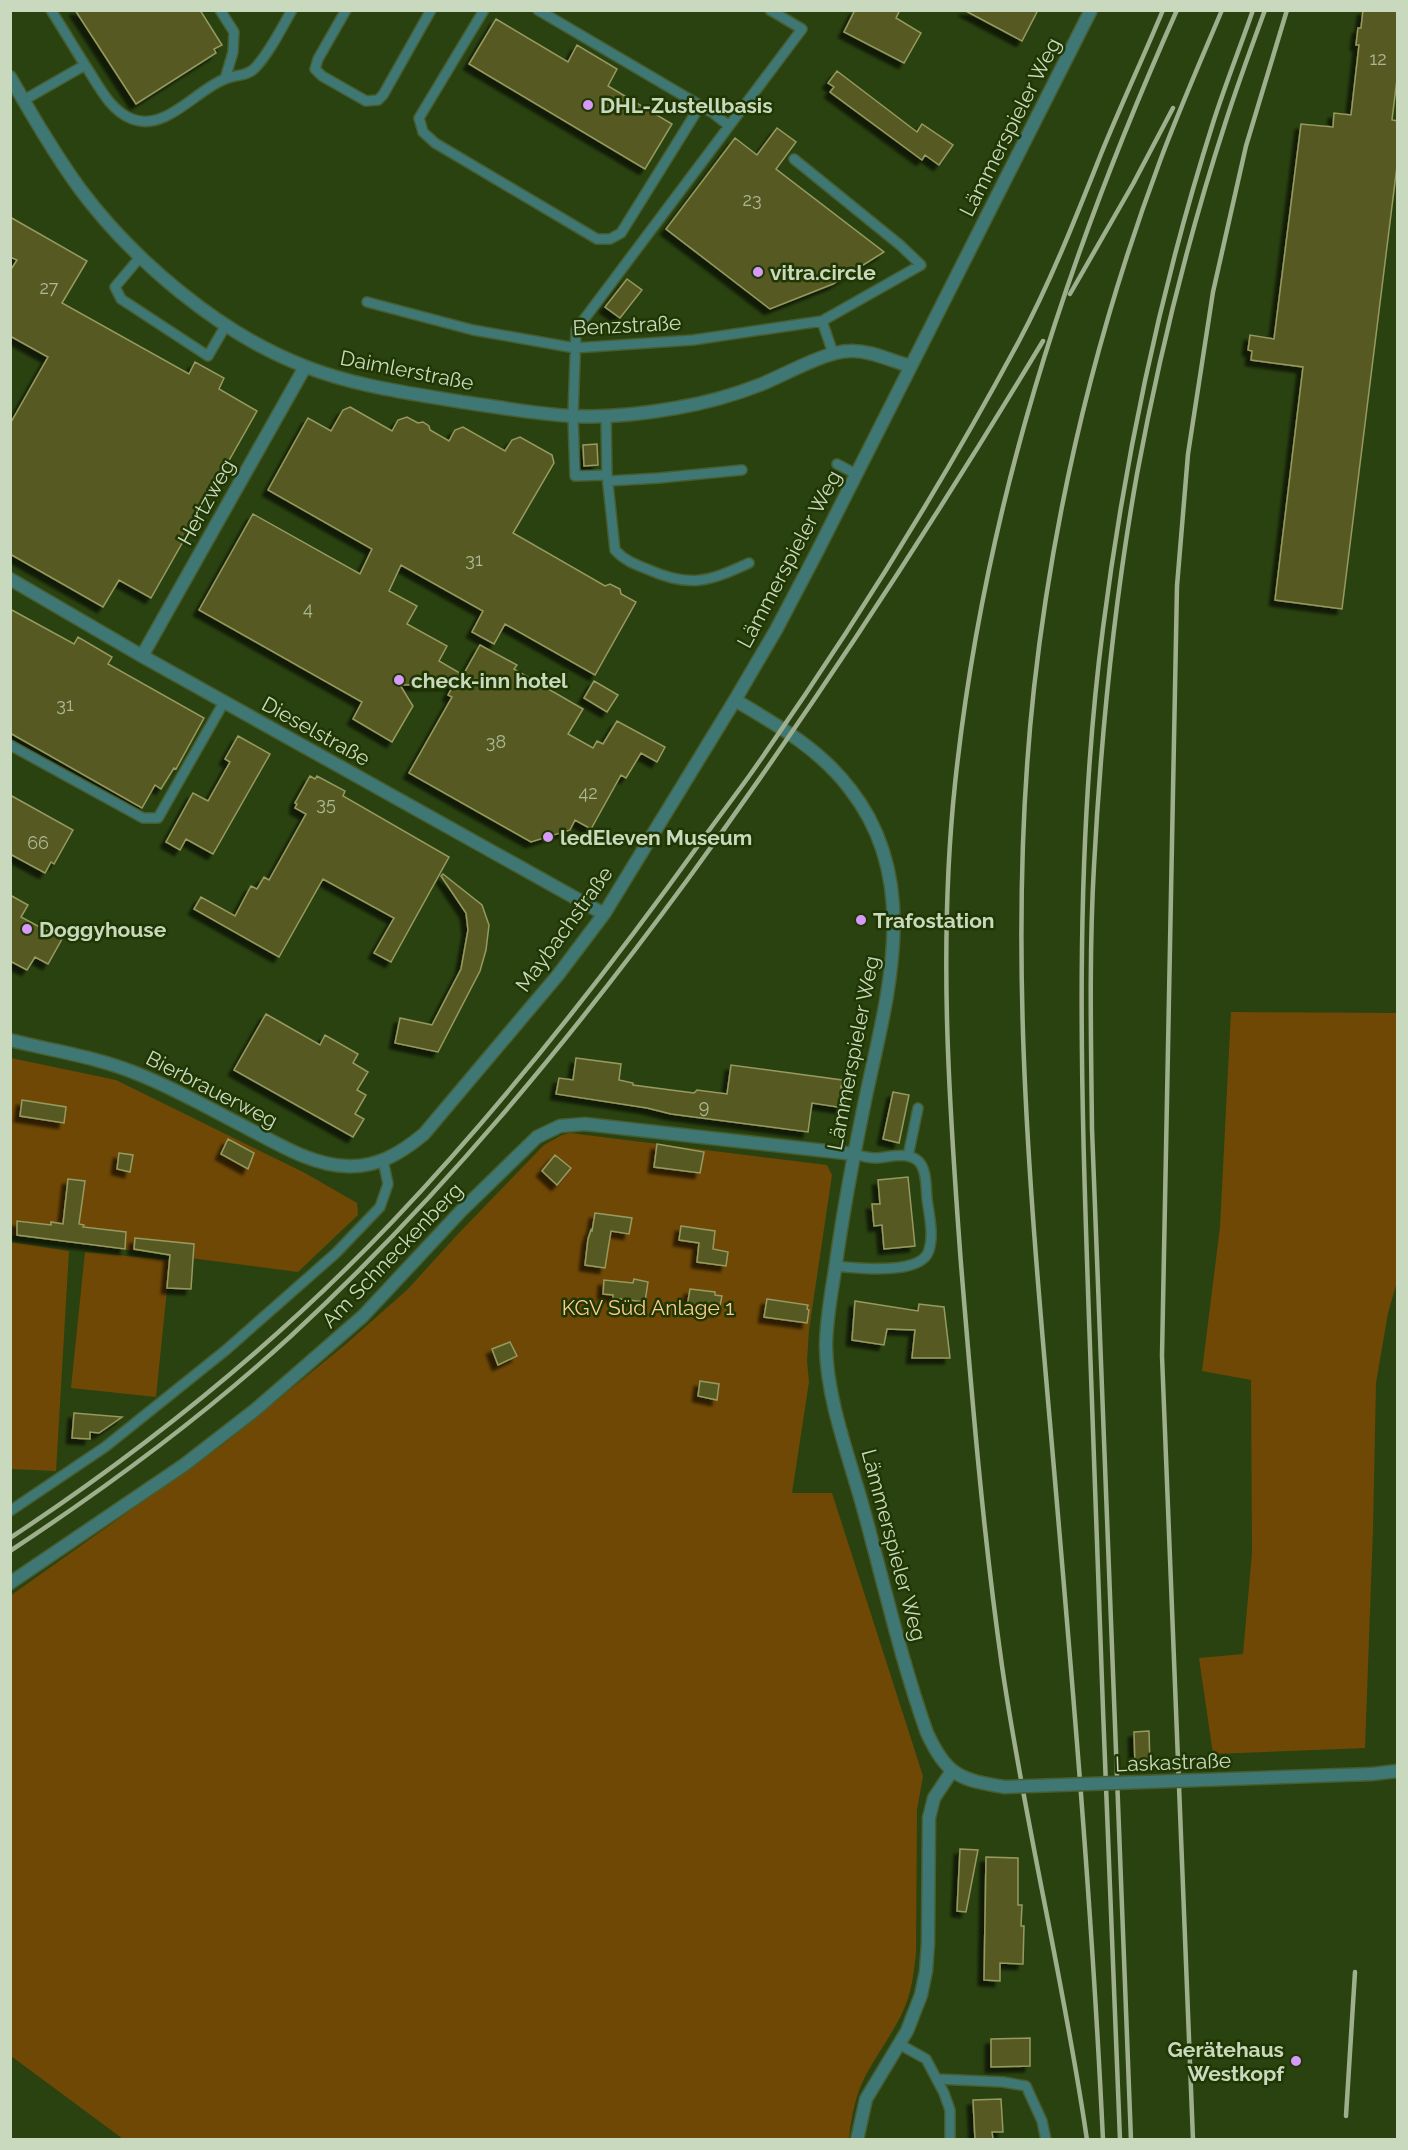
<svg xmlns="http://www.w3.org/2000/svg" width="1408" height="2150" font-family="Raleway,sans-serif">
<defs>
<filter id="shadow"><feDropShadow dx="-5.5" dy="5.5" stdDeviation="1.5" flood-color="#0009"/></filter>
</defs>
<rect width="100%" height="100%" fill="#2a4210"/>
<path fill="#6f4806" d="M 1231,1012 L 1397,1013 L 1398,1278 L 1388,1313 L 1376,1383 L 1373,1529 L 1365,1748 L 1213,1754 L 1199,1658 L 1243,1654 L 1252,1553 L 1251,1380 L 1202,1371 L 1220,1227 Z
M 11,1058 L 116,1080 L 305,1173 L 357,1203 L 358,1215 L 298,1272 L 11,1235 Z
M 570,1133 L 827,1165 L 832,1175 L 809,1330 L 807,1361 L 809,1382 L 792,1493 L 832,1493 L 923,1776 L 917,1810 L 916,1954 C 914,1968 913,1982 909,1995 C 901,2023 881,2047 867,2073 C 856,2092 851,2117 849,2139 L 123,2139 L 11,2056 L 10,1596 L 225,1443 L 346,1344 L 408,1289 L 457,1235 L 544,1145 L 562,1135 Z
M 11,1242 L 69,1251 L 56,1471 L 11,1469 Z
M 85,1252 L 170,1260 L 156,1397 L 71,1388 Z"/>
<path fill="#575a20" stroke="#969a60" stroke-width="1.5" filter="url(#shadow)" d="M 75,10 L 200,10 L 222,45 L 214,49 L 216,53 L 136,104 Z
M 855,10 L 900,10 L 896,18 L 921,33 L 904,63 L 844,32 Z
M 964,10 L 1038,10 L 1022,41 Z
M 1363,10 L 1398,10 L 1398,71 L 1392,120 L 1398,121 L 1398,158 L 1342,609 L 1275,600 L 1303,367 L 1251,360 L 1252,351 L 1248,350 L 1250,335 L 1274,339 L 1301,124 L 1333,127 L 1334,113 L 1351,115 L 1359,45 L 1356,45 L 1358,28 L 1361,28 Z
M 496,19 L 568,62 L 577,45 L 617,69 L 608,86 L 672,124 L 645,169 L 469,64 Z
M 837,71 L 917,132 L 922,124 L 953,145 L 939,165 L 925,155 L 922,160 L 830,92 L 834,87 L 828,83 Z
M 777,128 L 796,142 L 776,169 L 884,252 L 833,284 L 770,309 L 666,229 L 735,138 L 757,155 Z
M 10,217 L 87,261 L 62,303 L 189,374 L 195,362 L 224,378 L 219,389 L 257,411 L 151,598 L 119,580 L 103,607 L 10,554 L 10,424 L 48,357 L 10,336 L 10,271 L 17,260 L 10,257 Z
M 627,279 L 642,290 L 620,318 L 605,307 Z
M 350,407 L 392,431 L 398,420 L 407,417 L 418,423 L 423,422 L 429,426 L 430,430 L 449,441 L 455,430 L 463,427 L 505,451 L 512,440 L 520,437 L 552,455 L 554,463 L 513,533 L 605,586 L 610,584 L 620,589 L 621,594 L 636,602 L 595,675 L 505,624 L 494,644 L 472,632 L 483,611 L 401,565 L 389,591 L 417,606 L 407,624 L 447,646 L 439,661 L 463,675 L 480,645 L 517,665 L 514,669 L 583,709 L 568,734 L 593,748 L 597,741 L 603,744 L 617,721 L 665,747 L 657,762 L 641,753 L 626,778 L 621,775 L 591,829 L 575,820 L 570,830 L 531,842 L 409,773 L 452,697 L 448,695 L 454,684 L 400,685 L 413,706 L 392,742 L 353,719 L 362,702 L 199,610 L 253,514 L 360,574 L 372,549 L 268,490 L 308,418 L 331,431 L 343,410 Z
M 597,444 L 598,465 L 584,466 L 583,445 Z
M 10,609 L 74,644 L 78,637 L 112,657 L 108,664 L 204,718 L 176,769 L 174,768 L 161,789 L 155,785 L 142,808 L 10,733 Z
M 594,681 L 618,695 L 607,712 L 584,698 Z
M 238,736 L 270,754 L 213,854 L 186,839 L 180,850 L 166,842 L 193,793 L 208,801 L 230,762 L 225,759 Z
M 310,776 L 315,779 L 317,776 L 345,791 L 343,796 L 449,857 L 391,962 L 374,953 L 394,918 L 323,879 L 279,957 L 194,909 L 201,897 L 235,916 L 251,886 L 257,889 L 264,877 L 269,880 L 306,814 L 295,808 L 297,804 L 295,803 Z
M 10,795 L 73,830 L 54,864 L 51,862 L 45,873 L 10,854 Z
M 443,874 L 482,905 L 489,925 L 486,950 L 480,971 L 438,1052 L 395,1043 L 400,1018 L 432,1025 L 461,969 L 468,930 L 466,913 L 441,876 Z
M 10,895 L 28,905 L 21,917 L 62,939 L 48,964 L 35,957 L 27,970 L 10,961 Z
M 266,1014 L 320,1045 L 325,1035 L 358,1054 L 353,1063 L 368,1072 L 357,1090 L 366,1095 L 355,1114 L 364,1119 L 353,1137 L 234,1070 Z
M 576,1058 L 621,1064 L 619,1080 L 633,1083 L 633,1085 L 694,1093 L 697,1090 L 727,1094 L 731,1065 L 842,1080 L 841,1088 L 847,1089 L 844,1108 L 812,1103 L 808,1132 L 671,1114 L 647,1108 L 556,1094 L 559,1078 L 573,1080 Z
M 893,1092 L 909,1095 L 899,1143 L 883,1139 Z
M 22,1100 L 66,1107 L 64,1123 L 20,1116 Z
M 228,1139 L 254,1153 L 248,1169 L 221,1154 Z
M 657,1144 L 704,1152 L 700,1173 L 654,1167 Z
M 119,1153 L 133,1155 L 130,1172 L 117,1169 Z
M 555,1155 L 571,1168 L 557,1185 L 542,1171 Z
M 908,1177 L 915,1246 L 884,1249 L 882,1225 L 874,1226 L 872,1204 L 880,1204 L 878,1180 Z
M 68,1179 L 85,1181 L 79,1224 L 84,1225 L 83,1227 L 126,1232 L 125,1249 L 17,1235 L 17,1221 L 51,1225 L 51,1222 L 63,1224 Z
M 595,1213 L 632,1218 L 629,1234 L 611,1231 L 605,1268 L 585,1265 L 588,1239 L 591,1230 L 592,1231 Z
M 681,1226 L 715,1231 L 713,1249 L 728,1252 L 726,1266 L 697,1262 L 699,1243 L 679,1240 Z
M 135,1238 L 194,1244 L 191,1289 L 167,1288 L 170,1255 L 134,1249 Z
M 634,1279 L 648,1282 L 645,1302 L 613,1298 L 613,1295 L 603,1294 L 604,1280 L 633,1283 Z
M 690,1289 L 715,1292 L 715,1295 L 722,1296 L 719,1311 L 687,1307 Z
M 767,1299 L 808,1305 L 807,1309 L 809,1310 L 807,1323 L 764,1317 Z
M 855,1301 L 918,1311 L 919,1304 L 944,1307 L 950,1358 L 912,1358 L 915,1330 L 887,1329 L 884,1345 L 852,1340 Z
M 510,1342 L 517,1356 L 498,1365 L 492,1349 Z
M 700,1381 L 719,1384 L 717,1400 L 698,1396 Z
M 74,1413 L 122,1417 L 99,1433 L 90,1432 L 90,1439 L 72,1438 Z
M 1149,1731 L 1150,1764 L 1135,1765 L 1134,1732 Z
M 960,1849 L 978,1850 L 966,1912 L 957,1911 Z
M 986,1857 L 1018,1858 L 1018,1905 L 1022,1905 L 1021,1926 L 1024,1926 L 1023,1964 L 1000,1963 L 1000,1981 L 984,1980 Z
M 1030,2038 L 1030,2066 L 991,2067 L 991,2039 Z
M 1001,2099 L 1003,2132 L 992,2132 L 993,2139 L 975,2139 L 973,2100 Z"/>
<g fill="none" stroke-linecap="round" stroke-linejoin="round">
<defs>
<path id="lane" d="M 51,10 L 85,65
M 220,10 L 234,32 L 233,52 L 225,79
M 346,10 L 318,59 L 315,69 L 322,76 L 366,101 L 378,100 L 383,95 L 431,10
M 484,10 L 419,118 L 423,132 L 435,143 L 597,239 L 610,239 L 621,233 L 700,106
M 538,10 L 713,113 L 728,125
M 24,100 L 85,65 C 98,84 109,110 132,119 C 166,132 197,89 225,79 C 236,74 246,77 255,68 C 270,52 281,29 292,10
M 794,159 L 900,245 L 921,265 L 822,321
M 141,256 L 115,287 L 121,299 L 208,356 L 226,325
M 367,302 L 473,330 L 575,348 L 693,340 L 822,321 L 833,353
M 606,416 L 607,475 L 575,476 L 573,416 L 576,330 L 802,29 L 770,10
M 837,464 L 856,474
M 607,475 L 615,550 C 624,560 634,564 647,569 C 689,588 708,582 749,563
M 608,481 L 659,478 L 742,470
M 10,745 L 143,818 L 158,818 L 224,702
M 908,1156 L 918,1108
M 835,1266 C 857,1268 922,1276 929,1250 C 934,1235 929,1214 927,1199 C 926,1188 927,1167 917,1160 C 906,1152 889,1157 876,1158 C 869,1158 861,1156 854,1154
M 10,1511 L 105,1447 L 226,1350 L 336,1253 L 380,1207 L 388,1184 L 383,1160
M 899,2044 L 926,2059 L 944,2093 L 950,2110 L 950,2140
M 937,2079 L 1003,2082 L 1026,2086 L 1042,2121 L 1046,2140"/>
<path id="street" d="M 10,77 C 32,115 54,153 80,189 C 133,260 220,334 304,366 C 354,386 409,393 462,402 C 499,407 535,414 572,416 C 606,418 642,414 676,408 C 706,403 734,395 762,384 C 786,374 826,351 850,351 C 870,350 891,361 911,366
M 10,579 L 142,656 L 604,914
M 142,656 L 305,367
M 735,700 C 777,725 820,749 850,789 C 921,879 889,990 867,1091 C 855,1148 844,1205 836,1263 C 832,1290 826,1319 826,1347 C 827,1401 850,1459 864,1511 C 884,1584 901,1660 927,1733 C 947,1775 959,1780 1005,1787
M 10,1040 C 53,1051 98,1057 138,1074 C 176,1089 212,1110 249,1129 C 278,1144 312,1165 346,1166 C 377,1168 401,1153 424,1134 L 558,975 L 604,914 L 735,700 L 776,630 L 817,552 L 1091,10
M 10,1583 L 184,1465 L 255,1410 L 363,1316 L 461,1211 L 537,1137 L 560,1126 L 585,1124 L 854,1154
M 1372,1774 L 1398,1771
M 857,2140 L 866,2099 L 907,2031 L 921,1995 L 926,1971 L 928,1943 L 929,1818 L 934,1798 L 952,1771"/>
</defs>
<use href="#lane" stroke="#475d2f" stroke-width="12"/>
<use href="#street" stroke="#475d2f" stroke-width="15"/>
<use href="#lane" stroke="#3f7775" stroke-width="9"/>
<use href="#street" stroke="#3f7775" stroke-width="12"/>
<path stroke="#9daf8d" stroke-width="4.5" d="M 1070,294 L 1133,184 L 1173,108
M 10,1538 C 148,1447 279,1341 393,1221 C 505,1103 605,975 700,843 C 717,819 735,796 752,772 C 849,634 939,490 1019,341 C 1051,281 1076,217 1101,154 C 1121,105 1143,58 1163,10
M 10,1551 C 109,1486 205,1415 292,1335 C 440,1198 569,1041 688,879 C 815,705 932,525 1043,341
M 1346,2116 L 1355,1972
M 1087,2140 C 1064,1981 1025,1825 1002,1666 C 983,1533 972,1398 961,1264 C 949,1104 938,945 955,784 C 984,510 1065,261 1177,10
M 1103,2140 C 1092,1908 1072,1677 1052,1446 C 1030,1194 1006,941 1034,688 C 1054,509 1097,330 1160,161 C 1179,110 1201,60 1222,10
M 1120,2140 C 1109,1866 1098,1593 1089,1319 C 1081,1088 1073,858 1103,628 C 1125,457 1161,287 1213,123 C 1225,85 1240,48 1253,10
M 1131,2140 L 1092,1129 C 1091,1041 1089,953 1094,866 C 1101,735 1114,603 1137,474 C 1159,356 1188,238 1225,124 C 1237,86 1251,48 1265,10
M 1193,2140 L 1162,1356 L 1177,586 L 1188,454 L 1213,292 L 1246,146 L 1287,10"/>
<defs>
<path id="street-bridge" d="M 1005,1787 L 1372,1774"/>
</defs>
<use href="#street-bridge" stroke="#475d2f" stroke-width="15" stroke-linecap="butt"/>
<use href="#street-bridge" stroke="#3f7775" stroke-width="12"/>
</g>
<g fill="#d69bfa" stroke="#203704" stroke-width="2">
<circle cx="588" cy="105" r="6"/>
<circle cx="758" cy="272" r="6"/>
<circle cx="399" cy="680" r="6"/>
<circle cx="548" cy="837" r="6"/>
<circle cx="861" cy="920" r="6"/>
<circle cx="27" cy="929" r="6"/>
<circle cx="1296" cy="2061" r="6"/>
</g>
<g text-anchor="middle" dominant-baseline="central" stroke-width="5" stroke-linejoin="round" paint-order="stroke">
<g font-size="18" fill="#acb996">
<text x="1378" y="58">12</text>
<text x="752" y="199">23</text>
<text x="49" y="287">27</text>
<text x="474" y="559">31</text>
<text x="308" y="608">4</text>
<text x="65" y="704">31</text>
<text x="496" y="741">38</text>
<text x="588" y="792">42</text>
<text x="326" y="803">35</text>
<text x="38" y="842">66</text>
<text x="704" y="1106">9</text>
</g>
<g font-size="21" font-weight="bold" fill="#c9d9be" stroke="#203704" text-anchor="start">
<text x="600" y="105">DHL-Zustellbasis</text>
<text x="770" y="272">vitra.circle</text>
<text x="411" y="680">check-inn hotel</text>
<text x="560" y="837">ledEleven Museum</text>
<text x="873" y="920">Trafostation</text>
<text x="39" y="929">Doggyhouse</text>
<text x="1284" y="2049" text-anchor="end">Gerätehaus<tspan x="1284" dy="24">Westkopf</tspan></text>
</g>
<g font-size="21" fill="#c9d9be" stroke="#203704">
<text transform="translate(1010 127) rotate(-63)">Lämmerspieler Weg</text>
<text transform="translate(627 325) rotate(-3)">Benzstraße</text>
<text transform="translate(407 370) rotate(11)">Daimlerstraße</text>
<text transform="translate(206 502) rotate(-61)">Hertzweg</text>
<text transform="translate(789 559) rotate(-62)">Lämmerspieler Weg</text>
<text transform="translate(316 731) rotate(29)">Dieselstraße</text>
<text transform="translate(564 929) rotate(-54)">Maybachstraße</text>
<text transform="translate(853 1053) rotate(-79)">Lämmerspieler Weg</text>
<text transform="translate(212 1089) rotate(27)">Bierbrauerweg</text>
<text transform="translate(392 1255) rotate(-46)">Am Schneckenberg</text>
<text transform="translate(894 1545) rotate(75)">Lämmerspieler Weg</text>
<text transform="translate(1173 1762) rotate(-2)">Laskastraße</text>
</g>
<g font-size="21" fill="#fdcb8c" stroke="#203704">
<text x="648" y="1307">KGV Süd Anlage 1</text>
</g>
</g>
<rect width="1408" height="2150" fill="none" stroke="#c9d9be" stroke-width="24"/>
</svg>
